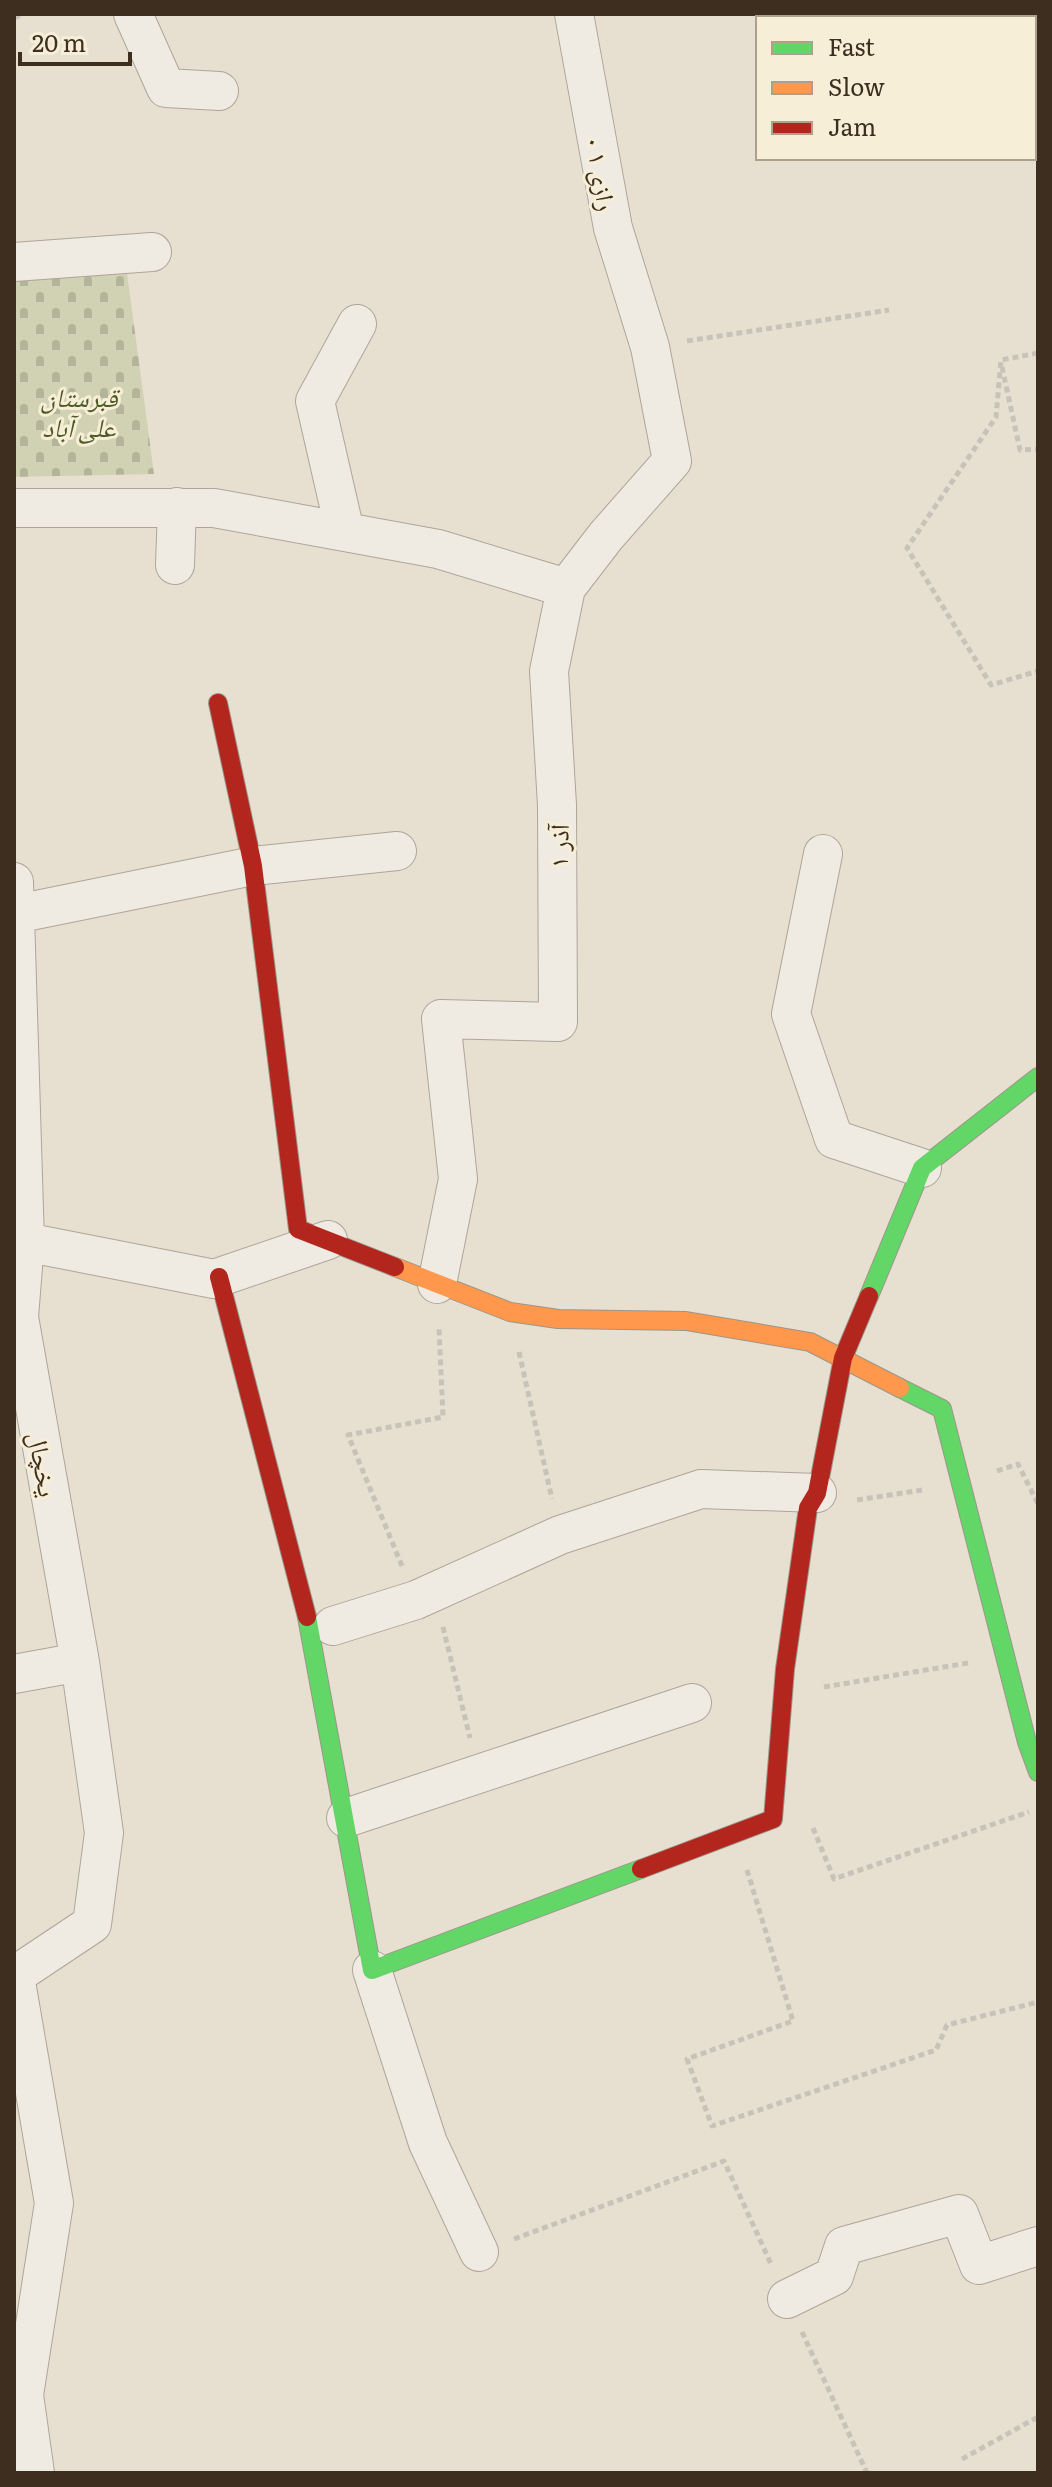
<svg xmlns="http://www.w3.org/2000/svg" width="1052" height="2487" font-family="Literata,'Noto Naskh Arabic',serif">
<defs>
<pattern id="cemetery-stones" width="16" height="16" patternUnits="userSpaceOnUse" patternTransform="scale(2)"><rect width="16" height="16" fill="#d1d1b3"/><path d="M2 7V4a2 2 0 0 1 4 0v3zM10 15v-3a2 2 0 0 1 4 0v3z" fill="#b4b49a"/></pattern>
</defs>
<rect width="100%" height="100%" fill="#e7e0d1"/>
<path fill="url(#cemetery-stones)" d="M 125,258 L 154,474 L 14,477 L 14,271 Z"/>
<path fill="#d6d7b3" d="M 762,14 L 955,14 L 942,18 L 762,18 Z"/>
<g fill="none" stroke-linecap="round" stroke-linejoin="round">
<defs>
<path id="street" d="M 133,14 L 166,88 L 219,91
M 1007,14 L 1009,18
M 1034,99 L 1038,111
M 14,262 L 152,252
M 14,508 L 214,508 L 438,549 L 566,588
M 345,532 L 315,401 L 357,324
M 175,565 L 177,507
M 823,854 L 791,1014 L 834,1139 L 922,1168
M 14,882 L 25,1242 L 19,1317 L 80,1662 L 14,1674
M 16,914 L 253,866 L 397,851
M 25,1242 L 214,1279 L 328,1240
M 437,1284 L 458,1179 L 441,1019 L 558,1022 L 557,805 L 549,671 L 566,588 L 606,536 L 672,461 L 650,347 L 613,228 L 574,14
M 333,1626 L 416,1600 L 560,1535 L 701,1489 L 817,1493
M 346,1818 L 692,1703
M 372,1970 L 428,2143 L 479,2252
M 14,1976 L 92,1924 L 104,1833 L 80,1662
M 15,1976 L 54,2203 L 24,2395 L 35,2473
M 787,2299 L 834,2276 L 844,2246 L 959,2214 L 979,2265 L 1038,2246"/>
<path id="fast" d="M 869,1296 L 922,1168 L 1038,1077
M 900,1388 L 942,1409 L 1027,1742 L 1038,1772
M 307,1617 L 372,1970 L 641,1869"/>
<path id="slow" d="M 395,1267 L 510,1312 L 558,1319 L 686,1321 L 810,1342 L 900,1388"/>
<path id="jam" d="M 218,703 L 253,866 L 298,1229 L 395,1267
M 219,1277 L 307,1617
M 641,1869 L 773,1819 L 785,1669 L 808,1508 L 817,1493 L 843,1358 L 869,1296"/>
</defs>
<use href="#street" stroke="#ada599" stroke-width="40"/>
<use href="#fast" stroke="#9c958a" stroke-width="20"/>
<use href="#slow" stroke="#9c958a" stroke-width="20"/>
<use href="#jam" stroke="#9c958a" stroke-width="20"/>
<path stroke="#c8c2b9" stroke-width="5" stroke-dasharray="6 4" stroke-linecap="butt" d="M 14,18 L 24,14
M 687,341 L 889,310
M 1038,353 L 1001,360 L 996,417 L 907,548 L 991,685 L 1038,671
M 1002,367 L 1020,450 L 1038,449
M 519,1352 L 552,1499
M 997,1471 L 1018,1464 L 1038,1504
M 857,1500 L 922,1490
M 402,1566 L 348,1435 L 443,1417 L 439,1328
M 443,1627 L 470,1738
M 824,1687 L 968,1663
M 813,1828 L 834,1879 L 1029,1812
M 747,1870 L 793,2021 L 687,2059 L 712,2126 L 936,2050 L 947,2025 L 1038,2002
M 514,2239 L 724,2161 L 771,2264
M 802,2332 L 867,2473
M 962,2459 L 1038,2417"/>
<use href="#street" stroke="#efebe3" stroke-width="38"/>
<use href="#fast" stroke="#63d668" stroke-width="18"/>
<use href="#slow" stroke="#ff974d" stroke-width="18"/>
<use href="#jam" stroke="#b3261e" stroke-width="18"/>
</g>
<g text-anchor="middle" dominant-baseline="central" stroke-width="6" stroke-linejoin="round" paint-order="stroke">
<g font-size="26" fill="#3d2e20" stroke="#f7eed8">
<text transform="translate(603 173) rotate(80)">رازی ۱ ۰</text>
<text transform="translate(557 846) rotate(-89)">آذر ۱</text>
<text transform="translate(45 1464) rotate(80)">یخچال</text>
</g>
<g font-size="26" font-style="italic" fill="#4d5a26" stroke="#f7eed8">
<text x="79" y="395">قبرستان<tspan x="79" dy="30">علی آباد</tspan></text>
</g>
</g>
<rect width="1052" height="2487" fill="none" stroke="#3d2e20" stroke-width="32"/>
<rect x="756" y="16" width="280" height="144" fill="#f7eed8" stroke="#ada18e" stroke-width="2"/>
<rect x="772" y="42" width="40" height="12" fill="#63d668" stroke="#ada18e" stroke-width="2"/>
<text x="828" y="56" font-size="24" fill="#3d2e20">Fast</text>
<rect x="772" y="82" width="40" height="12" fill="#ff974d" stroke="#ada18e" stroke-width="2"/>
<text x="828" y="96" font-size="24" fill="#3d2e20">Slow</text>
<rect x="772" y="122" width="40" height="12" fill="#b3261e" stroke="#ada18e" stroke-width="2"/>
<text x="828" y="136" font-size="24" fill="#3d2e20">Jam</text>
<path d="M20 52v12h110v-12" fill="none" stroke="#3d2e20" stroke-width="4"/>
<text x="32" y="52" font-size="24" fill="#3d2e20" stroke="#f7eed8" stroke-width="6" paint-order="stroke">20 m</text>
</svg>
